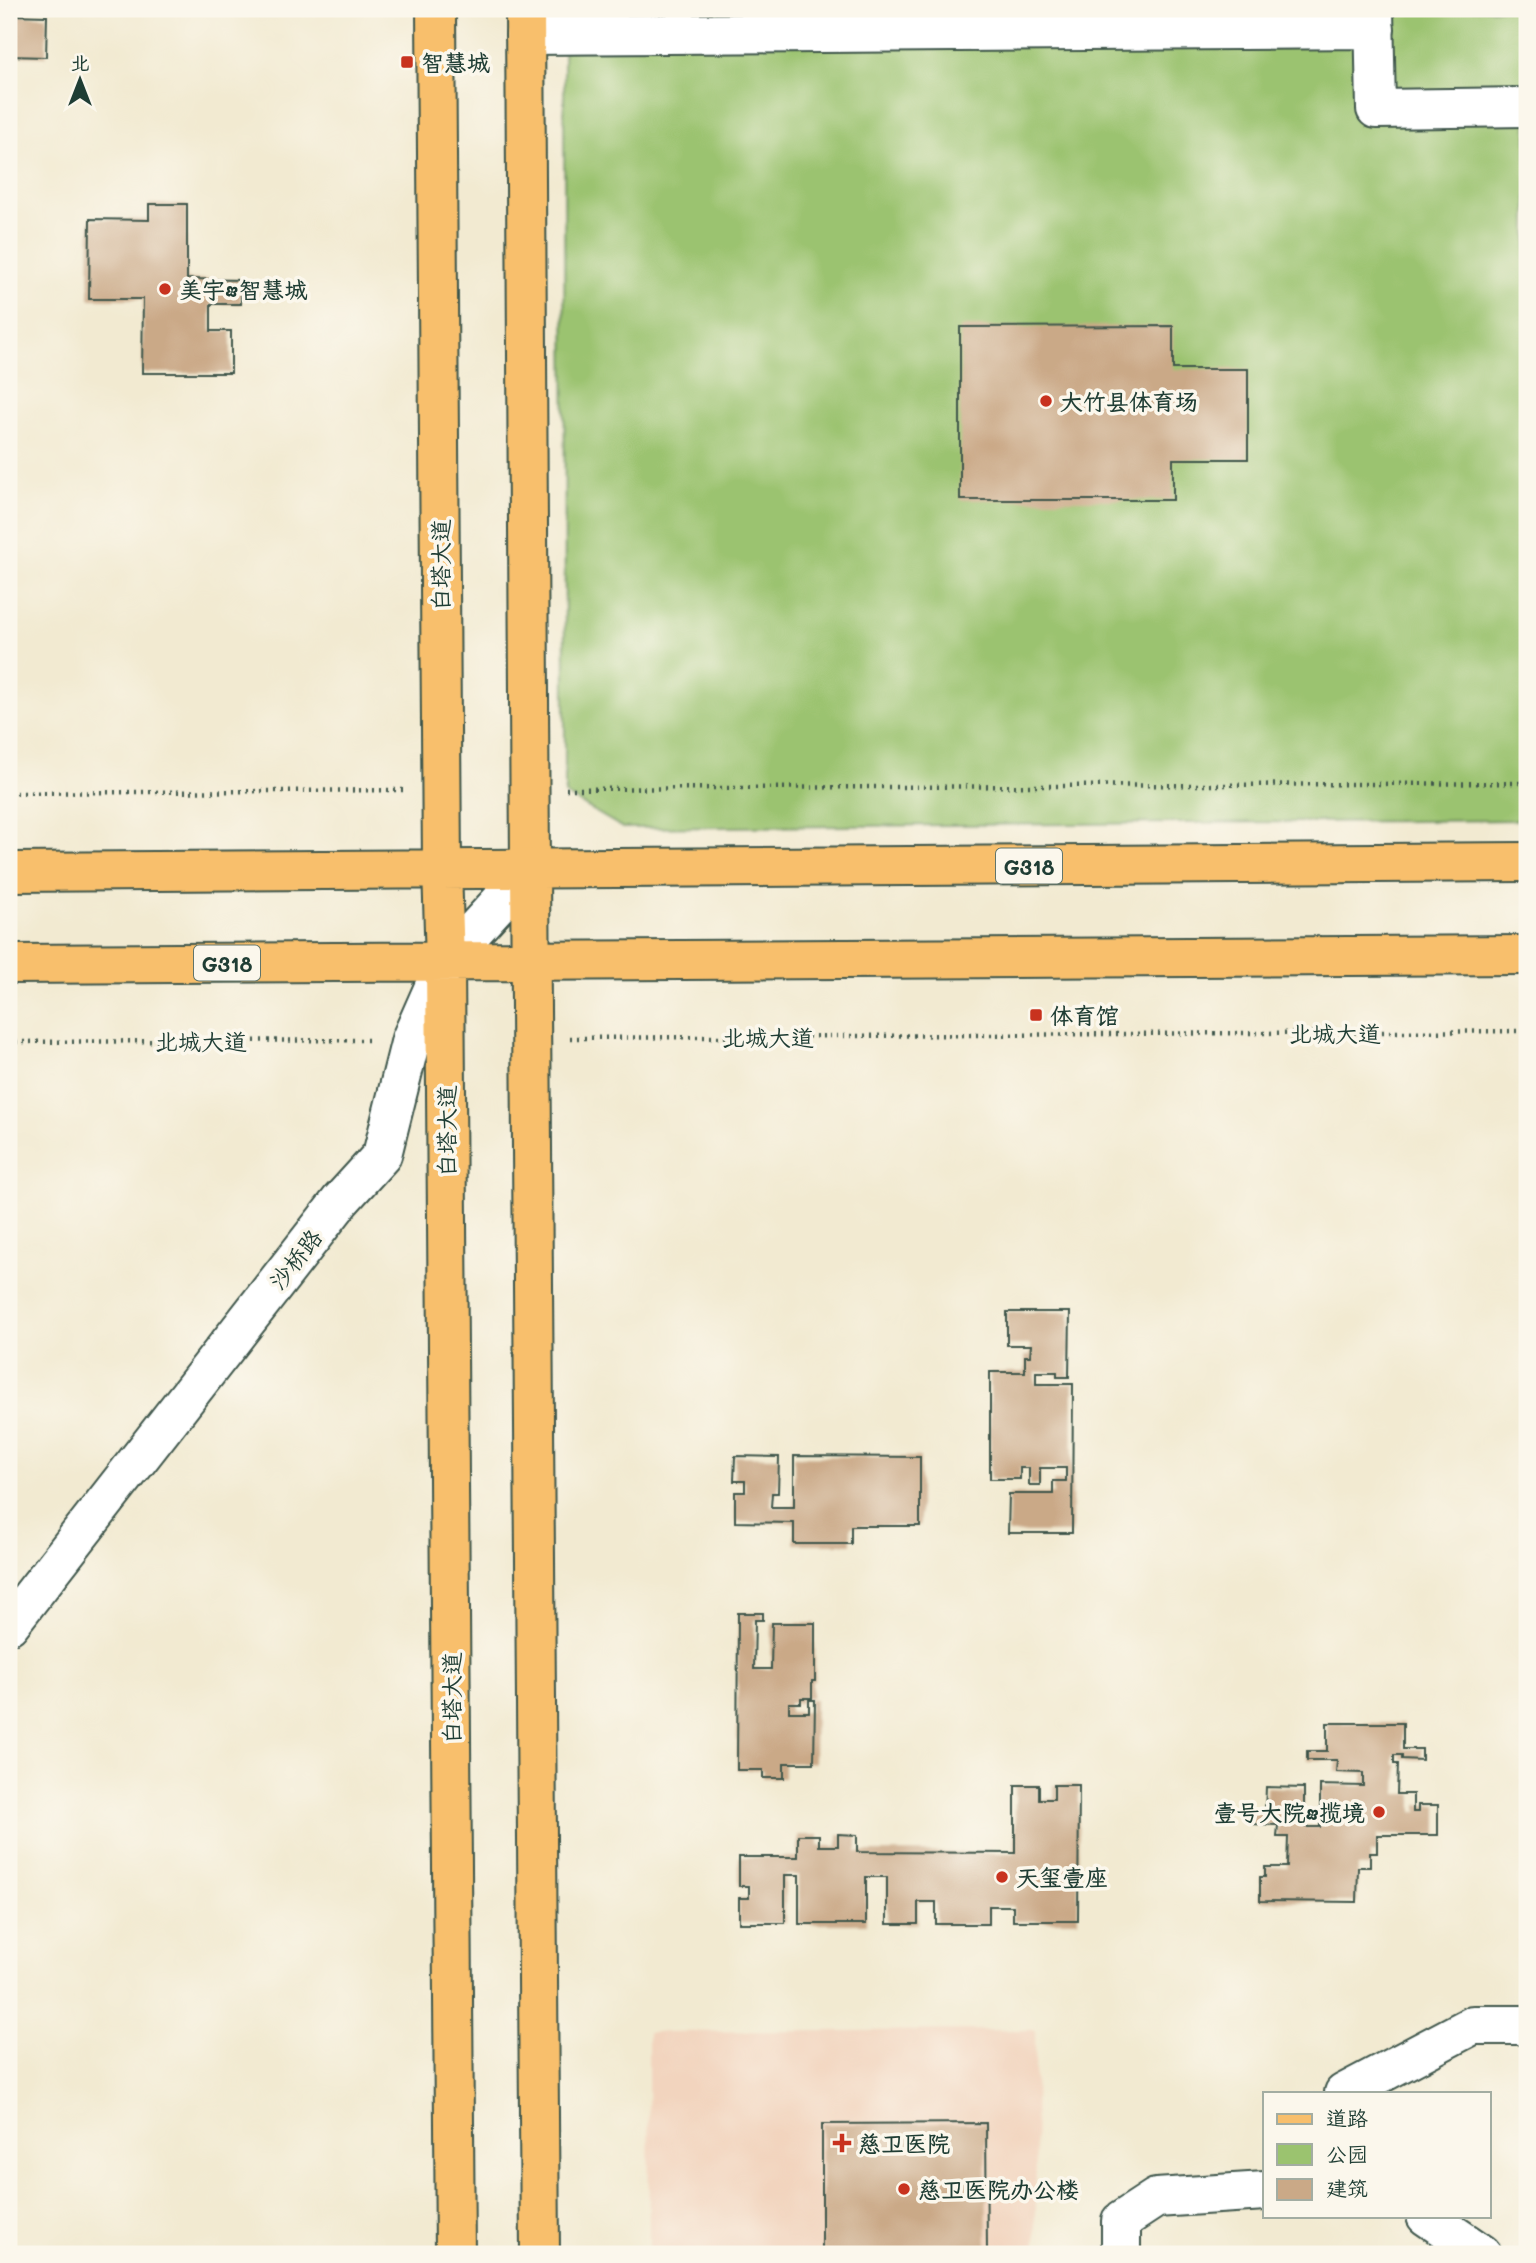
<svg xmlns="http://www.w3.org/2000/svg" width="1536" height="2263" font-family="Mali,'LXGW WenKai TC',sans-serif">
<rect width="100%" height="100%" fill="#fbf7ec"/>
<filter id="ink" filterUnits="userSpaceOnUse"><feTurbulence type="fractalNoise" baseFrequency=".0143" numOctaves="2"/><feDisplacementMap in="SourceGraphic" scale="14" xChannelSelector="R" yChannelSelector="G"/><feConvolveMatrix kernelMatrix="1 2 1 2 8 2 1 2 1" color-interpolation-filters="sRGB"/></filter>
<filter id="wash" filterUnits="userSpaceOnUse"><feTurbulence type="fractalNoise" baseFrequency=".00686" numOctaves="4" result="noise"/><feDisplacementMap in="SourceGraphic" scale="28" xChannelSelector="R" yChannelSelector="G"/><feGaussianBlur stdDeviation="1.57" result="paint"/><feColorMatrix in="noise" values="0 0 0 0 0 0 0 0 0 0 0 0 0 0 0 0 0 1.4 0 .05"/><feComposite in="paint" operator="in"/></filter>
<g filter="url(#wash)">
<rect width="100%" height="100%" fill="#f2ead1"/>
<path fill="#f2d4be" d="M 1035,2030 L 1036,2254 L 649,2254 L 648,2032 Z"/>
<path fill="#9bc36f" stroke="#5d8052" stroke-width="2" d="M 564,9 L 1527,9 L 1527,820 L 623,828 L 565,794 Z"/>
<g id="blocks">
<path fill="#caa987" d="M 9,15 L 47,16 L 46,57 L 9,56 Z
M 149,204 L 187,204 L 187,279 L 241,280 L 241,304 L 211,304 L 211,331 L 231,331 L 231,373 L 142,373 L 143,299 L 89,299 L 90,219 L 149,220 Z
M 1173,326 L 1173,369 L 1248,369 L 1248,459 L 1173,459 L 1173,500 L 960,500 L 960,327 Z
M 1007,1312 L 1070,1312 L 1069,1377 L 1057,1377 L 1057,1372 L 1036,1372 L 1036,1384 L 1073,1384 L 1072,1533 L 1008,1533 L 1009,1494 L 1053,1494 L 1053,1481 L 1066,1481 L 1066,1468 L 1040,1468 L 1040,1485 L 1029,1485 L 1029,1468 L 1020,1468 L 1020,1479 L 990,1479 L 990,1372 L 1025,1372 L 1025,1356 L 1030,1356 L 1031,1345 L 1007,1345 Z
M 735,1456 L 779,1457 L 778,1493 L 772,1493 L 771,1507 L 794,1507 L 794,1456 L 920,1457 L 920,1526 L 851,1526 L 851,1544 L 794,1544 L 794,1523 L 735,1522 L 735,1492 L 745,1492 L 745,1481 L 734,1481 Z
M 738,1613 L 763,1613 L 763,1620 L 755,1620 L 754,1669 L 771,1669 L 772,1623 L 815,1623 L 815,1681 L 812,1681 L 812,1698 L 801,1698 L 801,1703 L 789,1703 L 789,1712 L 809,1712 L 809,1700 L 815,1700 L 814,1763 L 784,1763 L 784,1778 L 763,1778 L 763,1770 L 737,1770 Z
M 1327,1723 L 1403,1723 L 1403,1749 L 1422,1749 L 1422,1760 L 1402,1759 L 1402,1755 L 1394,1755 L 1394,1764 L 1398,1764 L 1397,1794 L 1413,1794 L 1413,1812 L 1418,1812 L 1418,1805 L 1438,1805 L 1438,1835 L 1377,1835 L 1377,1853 L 1370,1853 L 1370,1867 L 1358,1867 L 1357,1902 L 1260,1901 L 1260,1877 L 1265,1877 L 1265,1867 L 1287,1867 L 1288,1837 L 1277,1837 L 1278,1825 L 1252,1824 L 1252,1813 L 1265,1813 L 1266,1787 L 1304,1788 L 1304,1827 L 1320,1827 L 1320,1785 L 1363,1786 L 1363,1773 L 1336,1772 L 1337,1760 L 1307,1760 L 1307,1751 L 1327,1751 Z
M 1015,1785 L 1039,1785 L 1039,1799 L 1054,1799 L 1054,1785 L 1079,1785 L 1078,1921 L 1013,1921 L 1013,1906 L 989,1906 L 989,1924 L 936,1924 L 936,1902 L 918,1902 L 918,1924 L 887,1924 L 887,1877 L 866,1877 L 866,1924 L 799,1924 L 799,1875 L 785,1875 L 785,1923 L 739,1923 L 739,1898 L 749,1898 L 749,1886 L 739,1886 L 739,1857 L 798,1857 L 798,1835 L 819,1835 L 819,1846 L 838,1846 L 838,1834 L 857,1835 L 857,1852 L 1015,1853 Z
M 986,2123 L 987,2254 L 822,2254 L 822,2124 Z"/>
</g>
</g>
<g filter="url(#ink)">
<use href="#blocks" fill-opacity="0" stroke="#3f574c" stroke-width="2"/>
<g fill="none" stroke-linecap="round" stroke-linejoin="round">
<defs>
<path id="minor" d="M 1374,9 L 1376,109 L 1527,107
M 525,35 L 1375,29
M 9,1625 L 341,1200 L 382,1155 L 411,1039 L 445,962 L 530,869
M 1344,2093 L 1473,2025 L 1527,2025
M 1426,2216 L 1482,2254
M 1121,2254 L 1121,2221 L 1156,2198 L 1265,2191"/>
<path id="major" d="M 436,9 L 442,869
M 525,9 L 530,869"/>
<path id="highway" d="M 442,869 L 445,962 L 455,2254
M 530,869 L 540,2254
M 9,872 L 1527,862
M 9,964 L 1527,955"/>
</defs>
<use href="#minor" stroke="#3f574c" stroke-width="42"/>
<use href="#major" stroke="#3f574c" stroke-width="42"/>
<use href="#highway" stroke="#3f574c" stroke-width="42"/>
<path stroke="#3f574c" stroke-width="4.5" stroke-dasharray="2 5" stroke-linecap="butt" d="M 566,789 L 1527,783
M 9,793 L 403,790
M 570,1038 L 1527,1031
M 9,1042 L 372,1040"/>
<use href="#minor" stroke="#fff" stroke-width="38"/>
<use href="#major" stroke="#f8bf6c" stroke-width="38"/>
<use href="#highway" stroke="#f8bf6c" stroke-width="38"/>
</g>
</g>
<g fill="#c8321e" stroke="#fbf7ec" stroke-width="2.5">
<rect x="400" y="55" width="14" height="14" rx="3.5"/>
<circle cx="165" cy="289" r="7"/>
<circle cx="1046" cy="401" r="7"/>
<rect x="1029" y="1008" width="14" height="14" rx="3.5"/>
<circle cx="1379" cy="1812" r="7"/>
<circle cx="1002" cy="1877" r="7"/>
<path d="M838.5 2132.5h7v7h7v7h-7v7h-7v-7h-7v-7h7z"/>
<circle cx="904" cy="2189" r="7"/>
</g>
<g text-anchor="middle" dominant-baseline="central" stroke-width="7" stroke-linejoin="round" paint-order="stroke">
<g fill="#fbf7ec" stroke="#61756b" stroke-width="2">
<rect x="996" y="848.5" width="66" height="35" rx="5"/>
<rect x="194" y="945.5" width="66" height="35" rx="5"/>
</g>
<g font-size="21" font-weight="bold" fill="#1f3d34">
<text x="1029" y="866">G318</text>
<text x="227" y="963">G318</text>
</g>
<g font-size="23" font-weight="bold" fill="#1f3d34" stroke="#fbf7ec" text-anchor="start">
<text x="421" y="62">智慧城</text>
<text x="179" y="289">美宇•智慧城</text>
<text x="1060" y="401">大竹县体育场</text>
<text x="1050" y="1015">体育馆</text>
<text x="1365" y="1812" text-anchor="end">壹号大院•揽境</text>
<text x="1016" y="1877">天玺壹座</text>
<text x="858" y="2143">慈卫医院</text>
<text x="918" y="2189">慈卫医院办公楼</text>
</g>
<g font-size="23" fill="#1f3d34" stroke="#fbf7ec">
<text transform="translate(440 565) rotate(-90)">白塔大道</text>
<text x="1335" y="1033">北城大道</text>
<text x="768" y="1037">北城大道</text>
<text x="201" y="1041">北城大道</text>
<text transform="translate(446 1131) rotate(-90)">白塔大道</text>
<text transform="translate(295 1259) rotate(-52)">沙桥路</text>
<text transform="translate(451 1698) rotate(-90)">白塔大道</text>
</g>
</g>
<rect width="1536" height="2263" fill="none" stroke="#fbf7ec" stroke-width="35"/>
<rect x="1263" y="2092" width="228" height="126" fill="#fbf7ec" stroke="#a3ada2" stroke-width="2"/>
<rect x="1277" y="2114" width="35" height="10" fill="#f8bf6c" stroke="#a3ada2" stroke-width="2"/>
<text x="1326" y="2126" font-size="21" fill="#1f3d34">道路</text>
<rect x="1277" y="2144" width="35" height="21" fill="#9bc36f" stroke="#a3ada2" stroke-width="2"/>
<text x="1326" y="2162" font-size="21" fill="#1f3d34">公园</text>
<rect x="1277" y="2179" width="35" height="21" fill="#caa987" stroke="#a3ada2" stroke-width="2"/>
<text x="1326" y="2196" font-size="21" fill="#1f3d34">建筑</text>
<g transform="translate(80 80)" stroke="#fbf7ec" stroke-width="5" paint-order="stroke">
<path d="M0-5L12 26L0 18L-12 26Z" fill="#1f3d34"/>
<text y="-10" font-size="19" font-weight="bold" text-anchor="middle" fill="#1f3d34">北</text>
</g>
</svg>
